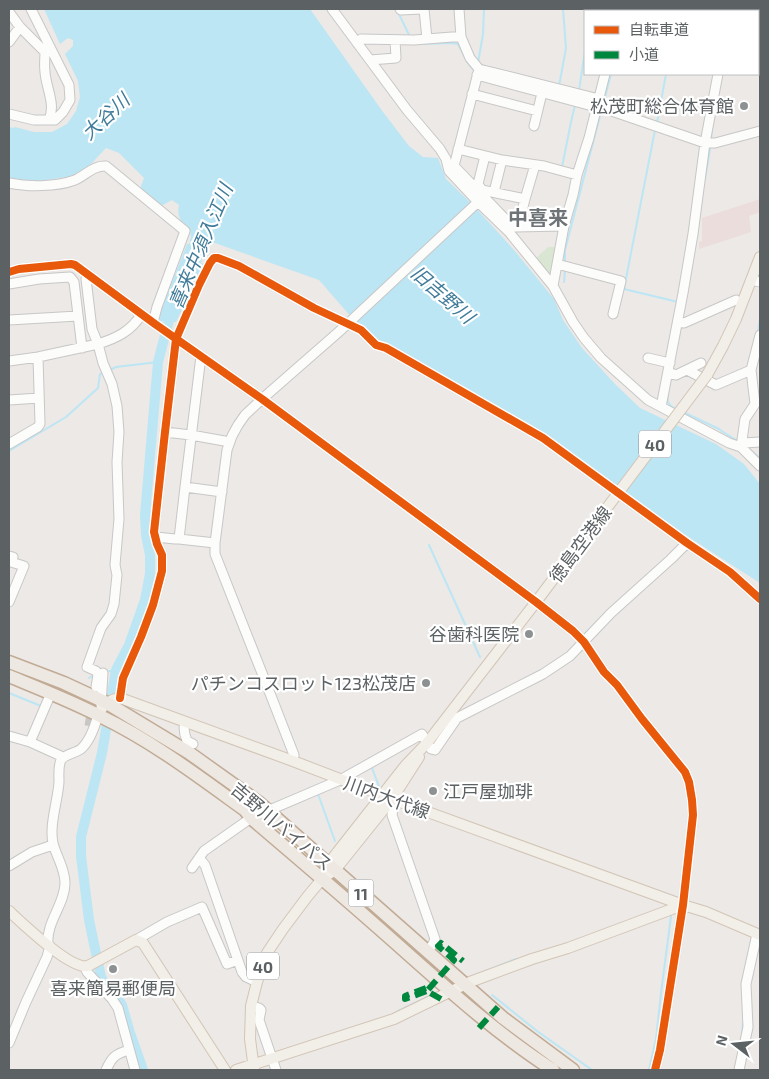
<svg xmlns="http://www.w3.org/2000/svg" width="769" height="1079" font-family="'Exo 2','Noto Sans JP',sans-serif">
<rect width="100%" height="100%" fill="#ece9e6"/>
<path fill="#ebdddc" d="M 760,199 L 760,212 L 749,216 L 751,232 L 699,249 L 699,242 L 702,241 L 702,218 Z"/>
<path fill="#d8e6d2" d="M 548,247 L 557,247 L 551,277 L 534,260 Z"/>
<path fill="#bce6f4" d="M 44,9 L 310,9 L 383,112 L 409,146 L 423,157 L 438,158 L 446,179 L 473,205 L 514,250 L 554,299 L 563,320 L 582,348 L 615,384 L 640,408 L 716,444 L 744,464 L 760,484 L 760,583 L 684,534 L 535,429 L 374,338 L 353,319 L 319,280 L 215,243 C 206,246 204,254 201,263 L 204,264 L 176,322 L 160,321 L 159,315 L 187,244 L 189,244 L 191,237 L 190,231 C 182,224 176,216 179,205 L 172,200 L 161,206 L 140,189 L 144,178 L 119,153 L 106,148 L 92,163 L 73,176 L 40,181 L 25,181 L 9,178 L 9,127 L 13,128 L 15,127 L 34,132 L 52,132 L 67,124 L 76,111 L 80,97 L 78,81 L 65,54 L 73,46 L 73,40 L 68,38 L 60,44 Z"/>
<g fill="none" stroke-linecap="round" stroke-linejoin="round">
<path stroke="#bce6f4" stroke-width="2" d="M 589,11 L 589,9
M 677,11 L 677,9
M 398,12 L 410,37
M 417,44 L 452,43 L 458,44 L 468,63 L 475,71
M 478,63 L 483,34 L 484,9
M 559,86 L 566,48 L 563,9
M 579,90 L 585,51
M 603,105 L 611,74
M 657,123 L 666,74
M 655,130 L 624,289 L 678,302
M 711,140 L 712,130
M 562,167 L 571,122 L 575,105
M 705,179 L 710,149
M 565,262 L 565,250 L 601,112
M 564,282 L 565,270
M 758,332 L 760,319
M 110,370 L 116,367 L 158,362
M 669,388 C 667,398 665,404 676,409
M 683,412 L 719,429 L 723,432 L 738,441
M 750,450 L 760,458
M 9,451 L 66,417 L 98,388 L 100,374 L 103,373
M 429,545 L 480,657
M 105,672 L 116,670
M 89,678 L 96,674
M 9,693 L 41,706
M 372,768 L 380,789
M 318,794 L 335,841
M 481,973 L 516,959
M 492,995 L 537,1031 L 592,1070
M 398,1011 L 428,997
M 742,1036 L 743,1023
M 649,1070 L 656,1039 L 661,993 L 671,916"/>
<path stroke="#bce6f4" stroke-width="10" d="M 143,1070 L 130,1033 L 122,1005 L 117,998 L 105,985 L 101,977 L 89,920 L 81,856 L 81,837 L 102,753 L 116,670 L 129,645 L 145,600 L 150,574 L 150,555 L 146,535 L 145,515 L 158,362 L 172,309"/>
<path stroke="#c8c7c6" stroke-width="9" stroke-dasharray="9 4.5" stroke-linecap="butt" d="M 89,726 L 95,692"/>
<defs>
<path id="minor" d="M 332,9 L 407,110 L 440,149 L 446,159 L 449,171 L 478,202 L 509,232 L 553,286 L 573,322 L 584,338 L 601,358 L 648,400 L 729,443 L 741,447 L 760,466
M 400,9 L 401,10 L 421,9
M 424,9 L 427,39
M 459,9 L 461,37
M 624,11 L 625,9
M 729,11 L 729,9
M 9,12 L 20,27 L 45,52 C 45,58 44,65 45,72 C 46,88 56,104 49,120
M 9,42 L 20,27
M 357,43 L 361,39 L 414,40 L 452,37 L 461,37 L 470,58 L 479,69 L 599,99
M 370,60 L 396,58 L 395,40
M 479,69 L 454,166 L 513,227
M 477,75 L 596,107
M 472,94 L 537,111
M 597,106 L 705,143 L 715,143 L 760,131
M 9,114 L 34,120 L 55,120 L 63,112 L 70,100 L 69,85 L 31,9
M 534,126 L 542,93
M 458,149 L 502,160 L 544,166 L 577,175
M 485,156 L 478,184 L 482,190 L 525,199 L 518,227
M 9,183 C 28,187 56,187 75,180 C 86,175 94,165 106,166 L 185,231 L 157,307 L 153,323
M 494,192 L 502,160
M 525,199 L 535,165
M 515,227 L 564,226
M 557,264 L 621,281 L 613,314
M 9,272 L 19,269 L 71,264 L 75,265 L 155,324 L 262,399 L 536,602 L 573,631 L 584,642 L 604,672 L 617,685 L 642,719 L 685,772 L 689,782 L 692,800 L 693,815 L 683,905 L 660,1050 L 655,1070
M 88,274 L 86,279 L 92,329 L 98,344 L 103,363 L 112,384 L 117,406 L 119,432 L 117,462 L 119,519 L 115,565 L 117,575 L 114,604 L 111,614 L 101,628 L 87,667 L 96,671 L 98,675 L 96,687
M 751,280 L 760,282
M 9,284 L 39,279 L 70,277 L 74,282 L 82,348
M 553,286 L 564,226 L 573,195 L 577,175 L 589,138 L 605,74
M 9,320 L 78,316
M 678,322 L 684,323 L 736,300
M 201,356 L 185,487 L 222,492
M 648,358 L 670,363
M 9,361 L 38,357 L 98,344 C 117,338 131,331 141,315
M 687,370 L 716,385 L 751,370
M 668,372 L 676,375 L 701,363
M 9,400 L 39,398
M 661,407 L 683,293 L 693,234 L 705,143 L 718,74
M 165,432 L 191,435 L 230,442
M 742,441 L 744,443 L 760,442
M 9,444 L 38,427 L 40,424 L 38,357
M 741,447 L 745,419 L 755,404 L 751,370 L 760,335
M 185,487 L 179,539 L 215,543
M 156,537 L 175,539 L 179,539
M 9,556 L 13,557 L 11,562 L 24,566 L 9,602
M 51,693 L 30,742 L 63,757
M 120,698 L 123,678 L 141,637 L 153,605 L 162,571 L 162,555 L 157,544 L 154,532 L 165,432 L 176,339 L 199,285 L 210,263 L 214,258 L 218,258 L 239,266 L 314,308 L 361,330 L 376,345 L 386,348 L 543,438 L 687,543 L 730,572 L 760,599
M 101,705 L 103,673
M 185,722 C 183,729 184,734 187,741 L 193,744
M 9,736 L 30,742
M 293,761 L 294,755 L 273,701 L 215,554 L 215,543 L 227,450 L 232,436 L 238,425 L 245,415 L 262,399 L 342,329 L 478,202
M 398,801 L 393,809 L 392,815 L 435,939 L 433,944 L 427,952
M 199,858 L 205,865 L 242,972 L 246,977 L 257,982
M 9,866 L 32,852 L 47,847 L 53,844
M 192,868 L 204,851 L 251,818 L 340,780 L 422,734 L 431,749 L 435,750 L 457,718 L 543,674 L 570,656 L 611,613 L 671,559 L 687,543
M 136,940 L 167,922 L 202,907 L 227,964 L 238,960
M 48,944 C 46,922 65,904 65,883 C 65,868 56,856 53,843 C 49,825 58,800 59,782 C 59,775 58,766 61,760 C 65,754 76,753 81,749 C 90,741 95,726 98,715
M 85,967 L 87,972 L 112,999 L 118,1008 L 135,1070
M 251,1006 L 259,1008 L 261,1010 L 259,1020 L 276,1070
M 9,1043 L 26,1002 L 47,957 L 50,946
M 106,1070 C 112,1057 115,1054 129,1050
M 739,1070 L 748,1027 L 746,984 L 757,934"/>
<path id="major" d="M 707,375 L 723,346 L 736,319 L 760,257
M 98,715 C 102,706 110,699 120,698 L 293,761 L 392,799 L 683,905 L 706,912 L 760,935
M 322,879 L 328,864 L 405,766 L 427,743 L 536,602 L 603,513
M 9,911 C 22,923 71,970 88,966 L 136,940 L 143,943 L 225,1070
M 254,1069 L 250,1039 L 251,1006 L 257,982 L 267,953 L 283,929 L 307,897 L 322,879 L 335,870 L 392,799 L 419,757
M 236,1070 L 394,1019 L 470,982 L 532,959 L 568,948 L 683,905"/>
<path id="highway" d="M 9,662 L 64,683 L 107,703 L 188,752 L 258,802 L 503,1018 L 573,1070
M 9,676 C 40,689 71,701 100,716 C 152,741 198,776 245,810 L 251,818 C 298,858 344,897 390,938 C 442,984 494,1032 553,1070"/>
</defs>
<use href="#minor" stroke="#c8c7c7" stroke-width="11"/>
<use href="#major" stroke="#d2c5b6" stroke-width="12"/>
<use href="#highway" stroke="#c1ab95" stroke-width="15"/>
<use href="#minor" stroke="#fcfcfb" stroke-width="9"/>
<use href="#major" stroke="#f2eee8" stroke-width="10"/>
<use href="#highway" stroke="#eee8e2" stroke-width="12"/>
<defs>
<path id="major-bridge" d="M 603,513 L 707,375"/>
</defs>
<use href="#major-bridge" stroke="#d2c5b6" stroke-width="12" stroke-linecap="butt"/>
<use href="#major-bridge" stroke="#f2eee8" stroke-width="10"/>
<path stroke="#00873e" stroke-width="6" stroke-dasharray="12 6" stroke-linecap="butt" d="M 426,988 L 405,996 L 405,999 L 427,991
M 441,999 L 427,991 L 454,960 L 438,946 L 441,943 L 463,961
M 479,1028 L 498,1007"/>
<defs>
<path id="cycleway" d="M 9,272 L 19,269 L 71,264 L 75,265 L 155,324 L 262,399 L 536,602 L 573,631 L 584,642 L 604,672 L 617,685 L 642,719 L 685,772 L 689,782 L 692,800 L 693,815 L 683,905 L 660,1050 L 655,1070
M 120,698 L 123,678 L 141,637 L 153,605 L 162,571 L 162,555 L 157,544 L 154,532 L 165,432 L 176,339 L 199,285 L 210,263 L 214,258 L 218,258 L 239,266 L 314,308 L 361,330 L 376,345 L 386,348 L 543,438 L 687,543 L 730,572 L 760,599"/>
</defs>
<use href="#cycleway" stroke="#fff" stroke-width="11"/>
<use href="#cycleway" stroke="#e8590c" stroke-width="8"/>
</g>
<g fill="#8e9192" stroke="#fff" stroke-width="2">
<circle cx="744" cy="106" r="5"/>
<circle cx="529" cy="634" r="5"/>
<circle cx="426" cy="683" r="5"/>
<circle cx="433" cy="791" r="5"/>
<circle cx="113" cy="969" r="5"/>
</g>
<g text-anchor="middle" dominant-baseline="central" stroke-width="4.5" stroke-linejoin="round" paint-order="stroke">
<g fill="#fff" stroke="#8d9092" stroke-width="1">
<rect x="639" y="430.5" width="32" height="27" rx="4"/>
<rect x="348.5" y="879.5" width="25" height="27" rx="4"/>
<rect x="247" y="952.5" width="32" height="27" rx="4"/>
</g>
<g font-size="16" font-weight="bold" fill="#5c6164">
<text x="655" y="444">40</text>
<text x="361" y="893">11</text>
<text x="263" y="966">40</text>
</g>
<g font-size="18" fill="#5c6164" stroke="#fff" text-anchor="end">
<text x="734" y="106">松茂町総合体育館</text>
<text x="519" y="634">谷歯科医院</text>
<text x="416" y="683">パチンコスロット123松茂店</text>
<text x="443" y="791" text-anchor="start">江戸屋珈琲</text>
<text x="113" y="988" text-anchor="middle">喜来簡易郵便局</text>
</g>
<g font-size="18" fill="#5c6164" stroke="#fff">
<text transform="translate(580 544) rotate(-53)">徳島空港線</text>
<text transform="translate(387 797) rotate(20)">川内大代線</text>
<text transform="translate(282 826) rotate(40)">吉野川バイパス</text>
</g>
<g font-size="19" font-style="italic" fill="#407c9a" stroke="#fff">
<text transform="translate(105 116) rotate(-43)">大谷川</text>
<text transform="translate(200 246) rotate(-67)">喜来中須入江川</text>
<text transform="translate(443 294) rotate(41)">旧吉野川</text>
</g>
<g font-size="20" font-weight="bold" fill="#6d7376" stroke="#fff">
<text x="538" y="217">中喜来</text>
</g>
</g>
<rect width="769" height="1079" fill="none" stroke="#5c6164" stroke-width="20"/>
<rect x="584" y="10" width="175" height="65" fill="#ffffff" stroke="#bec0c1"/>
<rect x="594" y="26" width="25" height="8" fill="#e8590c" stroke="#bec0c1"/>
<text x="629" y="35" font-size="15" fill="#5c6164">自転車道</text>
<rect x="594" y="51" width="25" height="8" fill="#00873e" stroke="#bec0c1"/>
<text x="629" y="60" font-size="15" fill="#5c6164">小道</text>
<g transform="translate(734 1044) rotate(286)" stroke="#ffffff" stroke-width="4" paint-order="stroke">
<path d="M0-4L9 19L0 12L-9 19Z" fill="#5c6164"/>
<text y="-8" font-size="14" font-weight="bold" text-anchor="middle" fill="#5c6164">N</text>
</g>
</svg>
